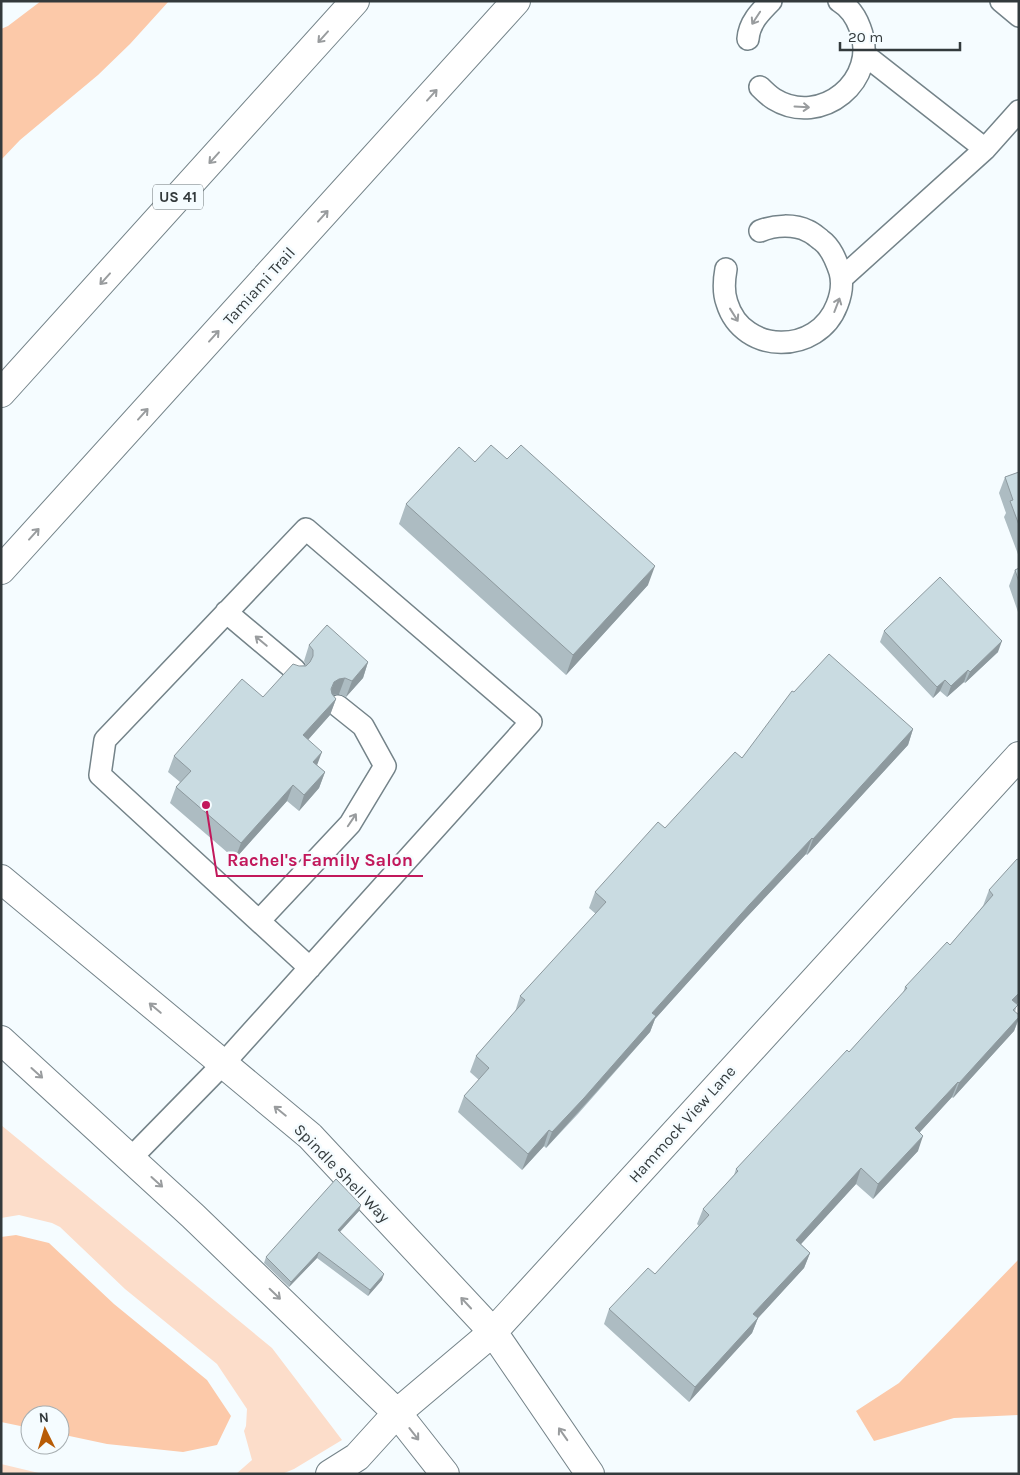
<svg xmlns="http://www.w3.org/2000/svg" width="1020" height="1475" font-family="Karla,sans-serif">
<rect width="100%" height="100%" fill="#f5fcff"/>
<path fill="#fcddca" d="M 1,1125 L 272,1348 L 342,1440 L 294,1469 L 282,1474 L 236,1474 L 252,1460 L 244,1431 L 246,1426 L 247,1409 L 217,1364 L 125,1289 L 60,1227 L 52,1223 L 19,1215 L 1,1218 Z
M 1,1464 L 43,1474 L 1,1474 Z"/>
<path fill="#fcc9a9" d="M 41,1 L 169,1 L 130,44 L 98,75 L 20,140 L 1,160 L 1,29 L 8,26 Z
M 16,1235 L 49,1243 L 114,1304 L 207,1380 L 231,1416 L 217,1445 L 183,1452 L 107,1444 L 60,1434 L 60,1415 L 30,1415 L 30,1428 L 1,1422 L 1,1237 Z
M 1019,1259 L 1019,1415 L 954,1418 L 874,1441 L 856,1411 L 899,1383 Z"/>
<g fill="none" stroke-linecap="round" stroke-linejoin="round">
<defs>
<path id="lane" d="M 1001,1 L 1019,16
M 748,39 C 749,23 760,12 771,1
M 865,55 L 985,149
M 760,87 C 764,91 769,96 774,99 C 821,128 880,80 860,28 C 856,17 849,7 839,1
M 726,269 C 724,280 723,292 727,303 C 743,355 818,355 837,305 C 841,295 843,283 840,272 C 836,260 831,247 821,240 C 817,237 813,233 808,231 C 794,224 775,225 760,231
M 842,278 L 985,149 L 1019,111
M 226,612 L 295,670
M 259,921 L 350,824 L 385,766 L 363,726 L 338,706
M 131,1158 L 223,1064 L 531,722 L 306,529 L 105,740 L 100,775 L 310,968"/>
<path id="street" d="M 1,879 L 310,1136 L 493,1332 L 590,1474
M 1,1040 L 193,1216 L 397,1413 L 445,1474
M 330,1474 L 357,1457 L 397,1413 L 493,1332 L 1019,756"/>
<path id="primary" d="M 1,393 L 355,1
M 1,570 L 516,1"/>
</defs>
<use href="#lane" stroke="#748389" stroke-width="24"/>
<use href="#street" stroke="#748389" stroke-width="30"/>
<use href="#primary" stroke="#748389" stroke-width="30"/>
<use href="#lane" stroke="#fff" stroke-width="21"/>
<use href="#street" stroke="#fff" stroke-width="28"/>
<use href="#primary" stroke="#fff" stroke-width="28"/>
</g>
<path fill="#adbcc2" d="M 475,462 L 648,585 L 566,675 L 399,524 L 406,504 Z
M 1019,472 L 1019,557 L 1004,517 L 1006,513 L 999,493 L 1005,477 Z
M 1019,568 L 1019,615 L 1009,586 L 1015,570 Z
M 884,631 L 998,652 L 965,683 L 964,682 L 947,697 L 940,691 L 933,698 L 880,642 Z
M 309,645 L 368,662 L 363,678 L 346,697 L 339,694 L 333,695 L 336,699 L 330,715 L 308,740 L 317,765 L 325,772 L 319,788 L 299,811 L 287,801 L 235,859 L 170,803 L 176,787 L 180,782 L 168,772 L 174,756 L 263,697 L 299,666 L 306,665 L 304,661 Z
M 794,692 L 913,729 L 908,745 L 807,855 L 806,854 L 744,920 L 655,1019 L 650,1032 L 578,1114 L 546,1148 L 544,1146 L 522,1170 L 458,1112 L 464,1096 L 479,1080 L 470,1072 L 476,1056 L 515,1012 L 520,996 L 596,914 L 589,908 L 595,892 L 742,758 Z
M 1019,860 L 1019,1002 L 1017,1004 L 1015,1012 L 1019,1015 L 1019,1019 L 1014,1031 L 953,1098 L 952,1097 L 919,1133 L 918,1151 L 873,1199 L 856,1184 L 801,1244 L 810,1253 L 804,1268 L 758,1318 L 752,1333 L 689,1402 L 604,1324 L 609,1309 L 655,1274 L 699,1226 L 697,1224 L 703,1209 L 734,1175 L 736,1169 L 849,1052 L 903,993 L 905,987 L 950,945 L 983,906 L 989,890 Z
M 361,1205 L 359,1211 L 340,1232 L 382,1280 L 368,1296 L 317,1258 L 289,1287 L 264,1263 L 266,1257 Z"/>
<path fill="#8d999e" d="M 655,566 L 648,585 L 566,675 L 573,655 Z
M 1002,641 L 998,652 L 965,683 L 970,672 Z
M 368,662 L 363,678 L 346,697 L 352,681 Z
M 968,670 L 964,682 L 947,697 L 951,686 Z
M 345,678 L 339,694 L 333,695 L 329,698 L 326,705 L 334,682 L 339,679 Z
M 945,680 L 940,691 L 933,698 L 937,687 Z
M 336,699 L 330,715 L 298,751 L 303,735 Z
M 913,729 L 908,745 L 807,855 L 813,839 Z
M 322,752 L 316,768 L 313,762 Z
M 325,772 L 319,788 L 299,811 L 304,795 Z
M 293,785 L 287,801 L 235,859 L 241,843 Z
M 812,838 L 806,854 L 744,920 L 655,1019 L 650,1032 L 546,1148 L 552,1132 L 652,1013 L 750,904 Z
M 1019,993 L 1019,1002 L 1007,1015 L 1012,1000 Z
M 1019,1017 L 1014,1031 L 953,1098 L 959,1083 Z
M 958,1082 L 952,1097 L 909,1144 L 915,1128 Z
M 549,1130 L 544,1146 L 522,1170 L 528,1154 Z
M 923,1136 L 918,1151 L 873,1199 L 878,1184 Z
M 861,1168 L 856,1184 L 791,1255 L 796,1240 Z
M 361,1205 L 359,1211 L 336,1236 L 338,1230 Z
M 319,1252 L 317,1258 L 289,1287 L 291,1282 Z
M 810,1253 L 804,1268 L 748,1329 L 753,1314 Z
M 384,1274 L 382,1280 L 368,1296 L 370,1290 Z
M 758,1318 L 752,1333 L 689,1402 L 695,1387 Z"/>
<path fill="#c9dbe1" stroke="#8d999e" d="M 491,445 L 507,459 L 521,445 L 655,566 L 573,655 L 406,504 L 459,447 L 475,462 Z
M 1019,472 L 1019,525 L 1010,501 L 1013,500 L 1005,477 Z
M 1019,568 L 1019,582 L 1015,570 Z
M 940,577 L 1002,641 L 970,672 L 968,670 L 951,686 L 945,680 L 937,687 L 884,631 Z
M 327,625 L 368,662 L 352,681 L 345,678 L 339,679 L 334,682 L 331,689 L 332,694 L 336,699 L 303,735 L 322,752 L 313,762 L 325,772 L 304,795 L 293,785 L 241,843 L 176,787 L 191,771 L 174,756 L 242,679 L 263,697 L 293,664 L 299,666 L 306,666 L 310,662 L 313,656 L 313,650 L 309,645 Z
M 829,654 L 913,729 L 813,839 L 812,838 L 750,904 L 652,1013 L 656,1016 L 584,1098 L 552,1132 L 549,1130 L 528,1154 L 464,1096 L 489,1068 L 476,1056 L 525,1000 L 520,996 L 606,902 L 595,892 L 658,822 L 665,828 L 735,752 L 742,758 L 792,691 L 794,692 Z
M 1017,859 L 1019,860 L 1019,993 L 1012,1000 L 1018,1005 L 1013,1010 L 1019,1015 L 1019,1017 L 959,1083 L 958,1082 L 915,1128 L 923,1136 L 878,1184 L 861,1168 L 796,1240 L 810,1253 L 753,1314 L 758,1318 L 695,1387 L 609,1309 L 648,1268 L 655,1274 L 709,1215 L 703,1209 L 738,1171 L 736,1169 L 847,1050 L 849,1052 L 907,988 L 905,987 L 947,942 L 950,945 L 993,895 L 989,890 Z
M 336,1179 L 361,1205 L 338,1230 L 384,1274 L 370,1290 L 319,1252 L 291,1282 L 266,1257 Z"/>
<defs><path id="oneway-shaft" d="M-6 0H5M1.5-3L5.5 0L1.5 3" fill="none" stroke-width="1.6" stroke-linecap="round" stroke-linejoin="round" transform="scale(1.25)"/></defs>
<g stroke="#999c9e">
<use href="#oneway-shaft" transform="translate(756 18) rotate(123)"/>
<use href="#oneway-shaft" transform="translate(323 37) rotate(132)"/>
<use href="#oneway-shaft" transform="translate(432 95) rotate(-48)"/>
<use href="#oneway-shaft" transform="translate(802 107) rotate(3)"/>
<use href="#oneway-shaft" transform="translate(214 158) rotate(132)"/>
<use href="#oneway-shaft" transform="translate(323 216) rotate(-48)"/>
<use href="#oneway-shaft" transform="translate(105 279) rotate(132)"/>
<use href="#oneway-shaft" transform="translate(837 305) rotate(-69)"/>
<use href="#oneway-shaft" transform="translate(734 315) rotate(58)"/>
<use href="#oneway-shaft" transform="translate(214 336) rotate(-48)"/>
<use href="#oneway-shaft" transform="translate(143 414) rotate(-48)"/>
<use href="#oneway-shaft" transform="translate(34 534) rotate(-48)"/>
<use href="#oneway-shaft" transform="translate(261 641) rotate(-140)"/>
<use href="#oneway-shaft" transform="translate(352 820) rotate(-56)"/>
<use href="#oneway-shaft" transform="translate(155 1008) rotate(-140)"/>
<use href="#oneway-shaft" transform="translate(37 1073) rotate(42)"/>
<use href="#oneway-shaft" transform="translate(280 1111) rotate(-141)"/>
<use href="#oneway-shaft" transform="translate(157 1182) rotate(42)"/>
<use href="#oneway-shaft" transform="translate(275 1294) rotate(44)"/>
<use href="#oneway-shaft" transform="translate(466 1303) rotate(-133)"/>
<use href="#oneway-shaft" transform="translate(414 1434) rotate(52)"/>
<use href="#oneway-shaft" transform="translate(563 1434) rotate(-125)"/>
</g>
<g text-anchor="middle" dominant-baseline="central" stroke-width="5" stroke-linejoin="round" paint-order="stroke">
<rect fill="#f5fcff" stroke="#6d7476" stroke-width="1" x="153" y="184.5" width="50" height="25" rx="4"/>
<g font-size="15" font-weight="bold" fill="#333a3c">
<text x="178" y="197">US 41</text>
</g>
<g font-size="16" fill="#333a3c" stroke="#f5fcff">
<text transform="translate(259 286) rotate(-48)">Tamiami Trail</text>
<text transform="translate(682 1124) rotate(-48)">Hammock View Lane</text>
<text transform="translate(342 1173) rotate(46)">Spindle Shell Way</text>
</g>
</g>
<path fill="none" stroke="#c2185b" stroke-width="2" d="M206 805L217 876H423"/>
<circle fill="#c2185b" stroke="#f5fcff" stroke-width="2" cx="206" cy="805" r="5"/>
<g font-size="18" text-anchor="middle" font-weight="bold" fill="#c2185b" stroke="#f5fcff" stroke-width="5" stroke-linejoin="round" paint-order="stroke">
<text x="320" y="866">Rachel's Family Salon</text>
</g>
<rect width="1020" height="1475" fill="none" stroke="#333a3c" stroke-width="5"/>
<g transform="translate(45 1430) rotate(355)"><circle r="24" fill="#f5fcff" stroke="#a7aeb1"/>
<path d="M0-4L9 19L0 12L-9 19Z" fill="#b85c06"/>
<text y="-8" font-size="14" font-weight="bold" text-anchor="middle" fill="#333a3c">N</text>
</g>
<path d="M840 42v8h120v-8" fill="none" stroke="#333a3c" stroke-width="2.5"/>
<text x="848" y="42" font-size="15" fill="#333a3c" stroke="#f5fcff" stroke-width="4" paint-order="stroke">20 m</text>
</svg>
